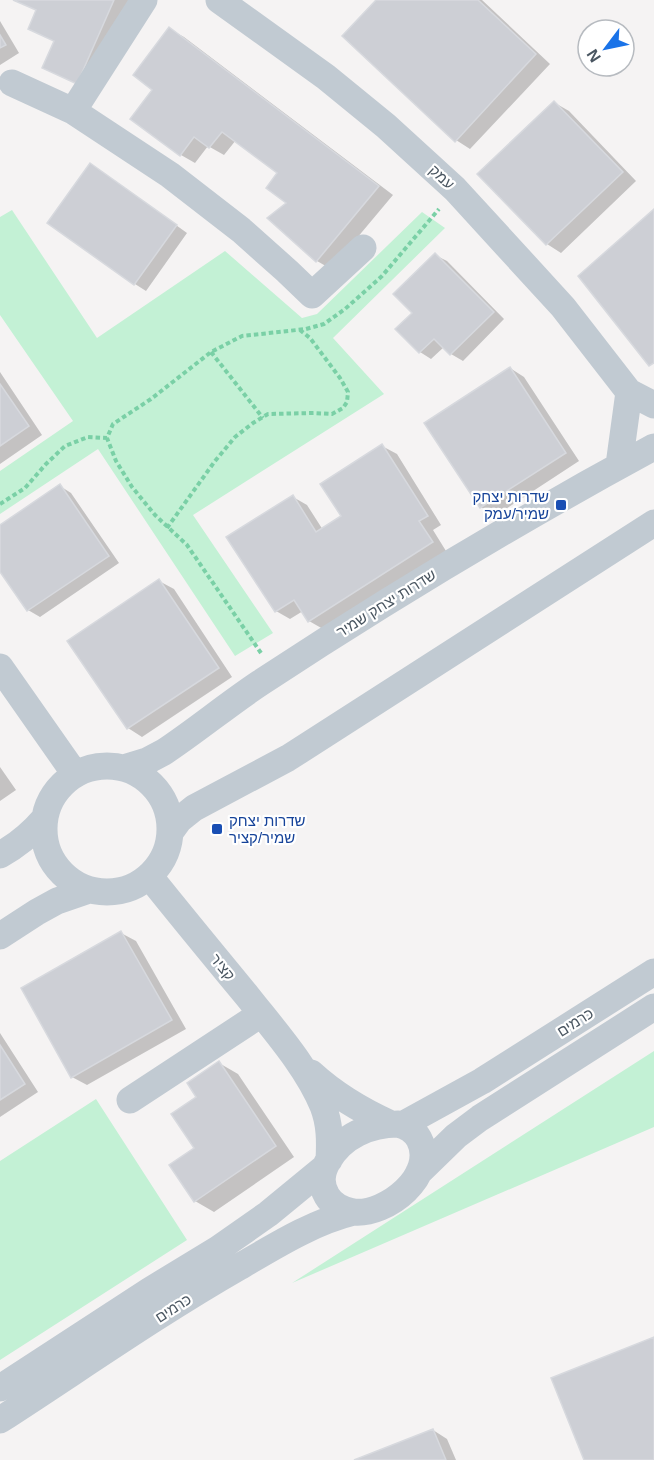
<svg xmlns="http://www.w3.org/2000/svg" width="654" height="1460" font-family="Arial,'Noto Sans Hebrew',sans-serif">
<rect width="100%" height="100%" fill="#f5f3f3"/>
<path fill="#c3f1d5" d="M 12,210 L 97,338 L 225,251 L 302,318 L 317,314 L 422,212 L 445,228 L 333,338 L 384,394 L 193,515 L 273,633 L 235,656 L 98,449 L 0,514 L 0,471 L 73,421 L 0,315 L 0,217 Z
M 654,1051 L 654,1127 L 292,1283 Z
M 96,1099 L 187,1240 L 0,1360 L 0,1161 Z"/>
<path fill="#0003" d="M 16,0 L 129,0 L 89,90 L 44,68 L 56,42 L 30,29 L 38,11 Z
M 378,0 L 482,0 L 550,64 L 470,149 L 456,140 Z
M 0,21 L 19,53 L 0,65 Z
M 169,29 L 184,37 L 393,195 L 331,269 L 317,261 L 289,203 L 279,173 L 236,140 L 224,155 L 208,146 L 195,163 L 181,155 L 132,119 L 154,89 Z
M 555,103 L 569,111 L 636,181 L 561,253 L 547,244 Z
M 102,172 L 187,233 L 146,291 L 135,284 Z
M 435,255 L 447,261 L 504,319 L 463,361 L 451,354 L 444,347 L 431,359 L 420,352 L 397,329 L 414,313 Z
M 510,368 L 524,377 L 579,461 L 495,516 L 481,507 Z
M 0,372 L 42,435 L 0,464 Z
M 382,446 L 397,454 L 441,525 L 433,530 L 446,551 L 323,629 L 309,621 L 303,611 L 290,619 L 276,611 L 293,497 L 307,505 L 323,530 L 343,517 Z
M 60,486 L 71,493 L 119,563 L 40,617 L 28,610 L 0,569 L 0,527 Z
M 159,581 L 174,589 L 232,677 L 142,737 L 128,728 Z
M 0,767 L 16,790 L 0,801 Z
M 121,933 L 136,941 L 186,1029 L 87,1085 L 72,1077 Z
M 0,1033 L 38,1092 L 0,1117 Z
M 219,1063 L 238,1074 L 294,1157 L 214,1212 L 195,1201 L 196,1148 L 198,1097 Z
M 433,1430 L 447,1439 L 456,1460 L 358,1460 Z"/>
<path fill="#cdcfd5" stroke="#d7d9de" stroke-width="1.5" d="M 13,0 L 114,0 L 77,84 L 42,68 L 54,41 L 28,29 L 36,10 Z
M 376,0 L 478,0 L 536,54 L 455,142 L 342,36 Z
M 169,27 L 379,186 L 316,262 L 267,218 L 286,203 L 266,188 L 277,173 L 222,132 L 209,148 L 194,137 L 180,156 L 130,119 L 152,90 L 133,75 Z
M 0,35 L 6,45 L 0,48 Z
M 554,101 L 623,172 L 546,245 L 477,174 Z
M 90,163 L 177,225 L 134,285 L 47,223 Z
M 654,209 L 654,363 L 649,366 L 578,276 Z
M 435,253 L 494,312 L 450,355 L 434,339 L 419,353 L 395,329 L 412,313 L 393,294 Z
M 510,367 L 566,453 L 480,508 L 424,423 Z
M 0,384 L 29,426 L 0,446 Z
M 382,444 L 428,516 L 419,521 L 433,542 L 308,622 L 294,600 L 275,612 L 226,537 L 293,495 L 316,532 L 341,516 L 320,484 Z
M 60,484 L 109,556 L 27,611 L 0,572 L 0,525 Z
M 159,579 L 219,668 L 127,729 L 67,641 Z
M 121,931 L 172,1020 L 71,1078 L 21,988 Z
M 0,1045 L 25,1084 L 0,1100 Z
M 219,1061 L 276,1146 L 194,1202 L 169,1165 L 194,1148 L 171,1114 L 196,1097 L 187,1083 Z
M 654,1337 L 654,1460 L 584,1460 L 551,1378 Z
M 433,1429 L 446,1460 L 354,1460 Z"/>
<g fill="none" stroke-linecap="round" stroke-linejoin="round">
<path stroke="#7ad0a6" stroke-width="4" stroke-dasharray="4.5 3" stroke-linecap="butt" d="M 211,352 L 263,418
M 0,504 L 25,488 L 46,464 L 65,446 L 88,437 L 107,438
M 167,528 L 215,461 L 235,437 L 253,423 L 268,414 L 314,413 L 332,414 L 343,408 L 347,402 L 348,392 L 340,378 L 310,338 L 300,330
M 261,653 L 187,545 L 155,515 L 132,487 L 116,461 L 107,438 L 113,424 L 151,399 L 211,352 L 242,336 L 306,329 L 324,324 L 345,309 L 382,276 L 439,209"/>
<path stroke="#c1cad2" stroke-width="27" d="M 219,0 L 326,77 L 386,126 L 455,189 L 563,307 L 629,392 L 654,405
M 12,83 L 73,111 L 170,175 L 241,230 L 287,271 L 312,295 L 363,248
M 73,111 L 144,0
M 619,465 L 629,392
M 0,667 L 75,774
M44 829a63 63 0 1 1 126 0a63 63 0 1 1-126 0Z
M 124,768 L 147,761 L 164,752 C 197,730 227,705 260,683 C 388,599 519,520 654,447
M 171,831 L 179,820 L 194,808 L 288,758 L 654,523
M 0,855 C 18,845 31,834 44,819
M 150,877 C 182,917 215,957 248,997 C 274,1030 307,1067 323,1106 C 330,1124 330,1141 329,1160
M 0,936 L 37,912 L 57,901 L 89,890
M 311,1073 C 335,1095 362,1111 391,1124
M 130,1100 L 261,1014
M 398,1124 C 407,1126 414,1130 419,1139 C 438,1175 386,1216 353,1212 C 342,1210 333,1206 327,1196 C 320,1184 321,1173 328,1161 C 342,1136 370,1124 398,1124 Z
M 402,1125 L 482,1081 L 654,972
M 419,1172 L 456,1136 L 480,1118 L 654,1007
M 0,1388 L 149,1291 L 218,1249 L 268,1214 L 324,1168
M 0,1420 C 79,1369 157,1314 239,1267 C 275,1246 313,1222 354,1212"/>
</g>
<g fill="#1a4fb4" stroke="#fff" stroke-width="2">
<rect x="555" y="499" width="12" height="12" rx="3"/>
<rect x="211" y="823" width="12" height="12" rx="3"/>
</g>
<g text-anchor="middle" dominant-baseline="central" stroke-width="4.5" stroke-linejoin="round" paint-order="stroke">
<g font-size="15" fill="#4a5661" stroke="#fff">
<text transform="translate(442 177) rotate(43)">עמק</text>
<text transform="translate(386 603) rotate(-32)">שדרות יצחק שמיר</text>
<text transform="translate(223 967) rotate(51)">קציר</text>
<text transform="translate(575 1022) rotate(-32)">כרמים</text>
<text transform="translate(173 1308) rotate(-33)">כרמים</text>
</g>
<g font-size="15" fill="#164399" stroke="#fff" text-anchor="end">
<text x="549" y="496">שדרות יצחק<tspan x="549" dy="17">שמיר/עמק</tspan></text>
<text x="229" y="820" text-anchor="start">שדרות יצחק<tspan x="229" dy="17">שמיר/קציר</tspan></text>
</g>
</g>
<g transform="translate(606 48) rotate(238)"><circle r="28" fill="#ffffff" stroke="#b7bbc0" stroke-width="1.5"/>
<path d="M0-4.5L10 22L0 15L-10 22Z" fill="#1a73e8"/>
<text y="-9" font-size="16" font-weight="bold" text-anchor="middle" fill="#4a5661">N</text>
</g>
</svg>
